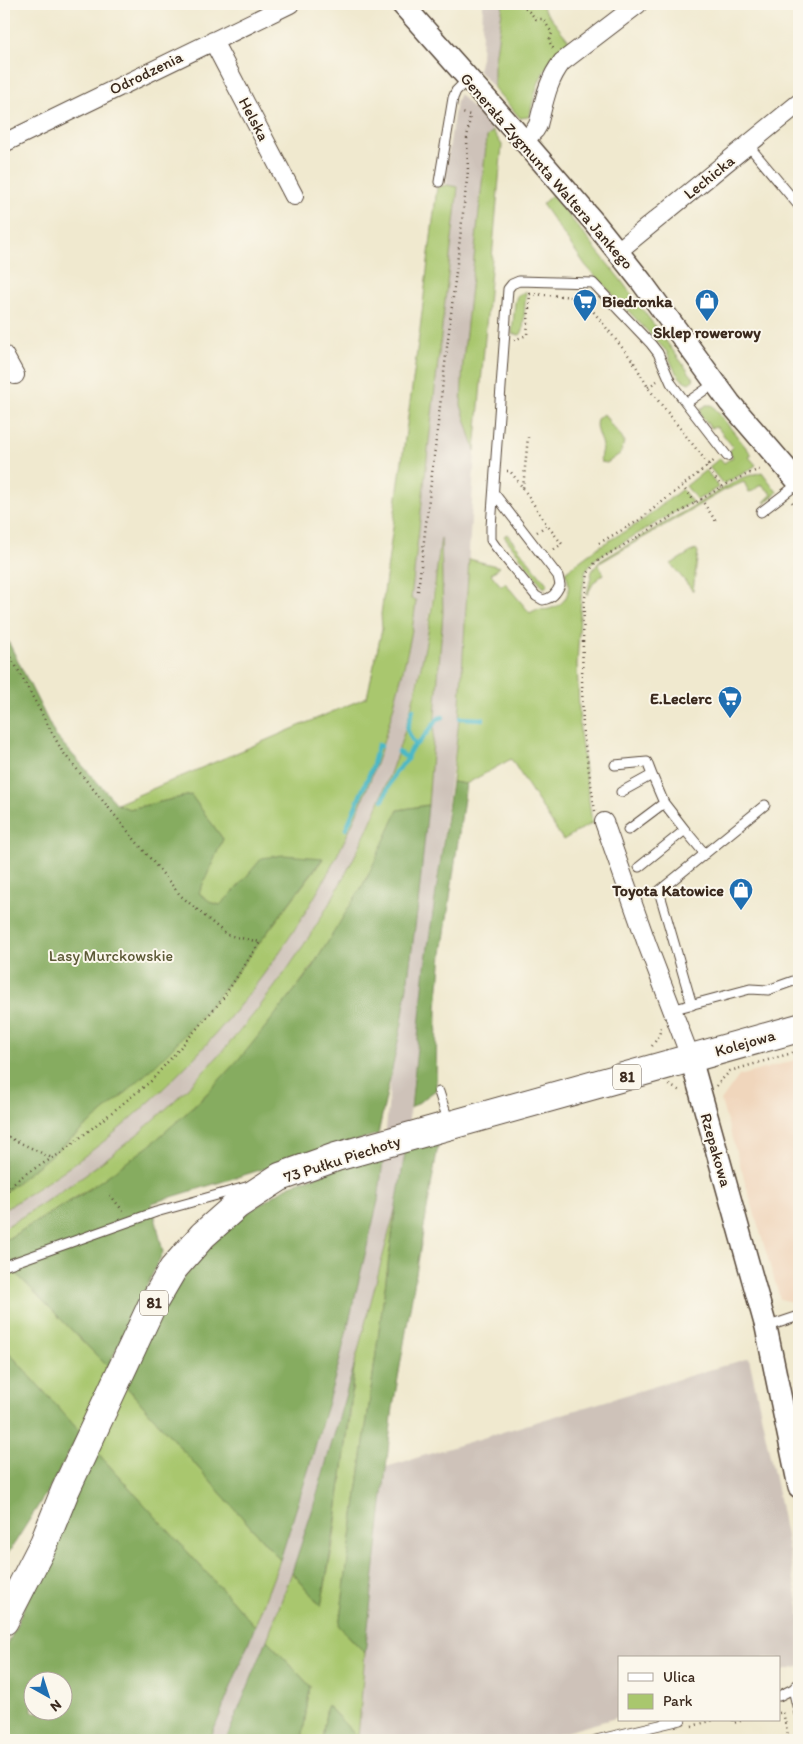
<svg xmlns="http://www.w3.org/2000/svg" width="803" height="1744" font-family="Itim,sans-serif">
<rect width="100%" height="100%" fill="#fbf7ec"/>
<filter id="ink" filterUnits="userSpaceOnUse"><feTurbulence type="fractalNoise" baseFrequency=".02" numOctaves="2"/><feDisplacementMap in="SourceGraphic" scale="10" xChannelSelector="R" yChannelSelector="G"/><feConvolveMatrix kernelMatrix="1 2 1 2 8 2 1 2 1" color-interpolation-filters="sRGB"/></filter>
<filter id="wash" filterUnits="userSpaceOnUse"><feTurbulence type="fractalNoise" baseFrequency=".0096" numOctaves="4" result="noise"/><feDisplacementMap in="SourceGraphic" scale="20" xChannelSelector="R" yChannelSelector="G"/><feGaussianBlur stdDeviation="1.12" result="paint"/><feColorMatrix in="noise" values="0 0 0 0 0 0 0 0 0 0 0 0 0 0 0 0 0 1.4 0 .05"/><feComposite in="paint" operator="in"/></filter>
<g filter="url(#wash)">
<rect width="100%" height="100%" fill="#f0e9cf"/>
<path fill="#f0d6bc" d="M 799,1059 L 799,1310 L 796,1311 L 792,1302 L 780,1299 L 721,1101 L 739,1076 Z"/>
<path fill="#cec2b9" d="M 483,4 L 503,4 L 494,67 L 494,88 L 478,70 L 481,58 Z
M 460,94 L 493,131 L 487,138 L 463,361 L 461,405 L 475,451 L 459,720 L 425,967 L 406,1147 L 396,1206 L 354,1366 L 313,1508 L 292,1572 L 267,1640 L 226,1740 L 210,1740 L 280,1560 L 322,1426 L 351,1313 L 384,1153 L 391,1073 L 402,1023 L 418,905 L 428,805 L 443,613 L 441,541 L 423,656 L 408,717 L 392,771 L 361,843 L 342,882 L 299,952 L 261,1005 L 221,1052 L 177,1099 L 140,1132 L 99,1165 L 54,1197 L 4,1228 L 4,1210 L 44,1185 L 91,1152 L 120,1128 L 166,1087 L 209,1042 L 286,944 L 314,899 L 347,834 L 372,776 L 385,739 L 408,653 L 415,611 L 411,599 L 458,187 L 447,185 L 446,169 L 456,102 Z
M 749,1358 L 778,1493 L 799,1607 L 799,1666 L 779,1671 L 779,1658 L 619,1658 L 619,1717 L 537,1740 L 357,1740 L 365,1653 L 386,1467 Z"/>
<path fill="#a9c76e" stroke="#727846" d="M 503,4 L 541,4 L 545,11 L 570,42 C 544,62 537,82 530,114 L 528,117 L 520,118 L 494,88 L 494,67 Z
M 493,131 L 502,145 L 475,451 L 461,405 L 463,361 L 487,137 Z
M 447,185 L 458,187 L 411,599 L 416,600 C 413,636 403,670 394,705 C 359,840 287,959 192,1060 C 160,1093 126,1125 90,1152 C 62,1173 33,1191 4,1210 L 4,1193 C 66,1142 132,1093 186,1032 C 236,978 278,917 323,859 L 235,890 L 220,905 L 212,903 L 199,893 L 223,839 L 191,795 L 129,809 L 117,804 L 367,697 L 382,629 L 381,614 L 420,329 L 437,187 Z
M 552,195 L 620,279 L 694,379 L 689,383 C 676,379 672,364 667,352 L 586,266 L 542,204 Z
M 526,291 L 523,331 L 520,335 L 512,334 L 515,302 L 517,296 Z
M 706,405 L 712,405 L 752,455 L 749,457 L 756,465 L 748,471 L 723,484 L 709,467 L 720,458 L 724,463 L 733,457 L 729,452 L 733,447 L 717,427 L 711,428 L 701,415 L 700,410 Z
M 603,414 L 605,415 L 611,425 L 622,437 L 624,442 L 621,453 L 607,463 L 601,462 C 599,457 602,452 602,446 C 600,436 594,430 597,419 Z
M 706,470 L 719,487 L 697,500 L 686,486 Z
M 762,472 L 777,492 L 765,503 L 764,502 L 772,494 L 761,484 L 753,491 L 749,492 L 744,482 L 725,490 L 598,564 L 604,574 L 594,582 L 587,595 L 592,571 L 600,561 L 741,478 Z
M 682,489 L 692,502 L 595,559 L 586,570 L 581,598 L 577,664 L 580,733 L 592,823 L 563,840 L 511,759 L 466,784 L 452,782 L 459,720 L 469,559 L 500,567 L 491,574 L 501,586 L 505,583 L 530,613 C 540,606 542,612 552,608 C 569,603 572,586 565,572 L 600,546 L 642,521 Z
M 507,534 L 548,585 L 544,588 L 504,536 Z
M 441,538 L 443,613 L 428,805 L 398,810 C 388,833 379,857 366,879 C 312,977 237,1074 150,1145 C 104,1182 54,1211 4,1241 L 4,1228 C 51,1199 97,1168 140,1132 C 250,1038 342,908 391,771 C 410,721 422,667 431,614 C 435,589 437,563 441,538 Z
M 696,549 L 698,552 L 693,591 L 671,564 Z
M 396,1206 L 339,1626 L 365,1653 L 358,1738 L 327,1705 L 322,1740 L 302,1740 L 310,1686 L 267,1640 L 292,1572 L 321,1606 L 333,1544 L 350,1416 L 354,1366 Z
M 4,1261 L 108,1367 L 80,1432 L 4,1347 Z
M 124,1384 L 280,1560 L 255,1626 L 94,1449 Z"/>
<path fill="#86ac61" stroke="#606b40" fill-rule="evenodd" d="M 4,633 L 55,735 L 117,804 L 129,809 L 191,795 L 223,839 L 199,893 L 212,903 L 220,905 L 235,890 L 262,858 L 283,855 L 323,858 C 278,917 236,977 187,1032 C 133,1092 66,1142 4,1193 Z
M 452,782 L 466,784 L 442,954 L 437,1008 L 436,1090 L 411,1108 L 425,967 Z
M 428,805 L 418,905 L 402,1023 L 378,1134 L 152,1203 L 163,1252 L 108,1367 L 4,1261 L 4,1241 L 81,1195 L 149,1146 L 199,1102 L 247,1050 L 310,971 L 367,878 L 398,810 Z
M 445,1137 L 438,1146 L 393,1407 L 365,1653 L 339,1626 L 396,1206 L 406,1147 Z
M 384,1153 L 378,1201 L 339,1363 L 309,1468 L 280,1560 L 124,1384 L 158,1316 L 185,1276 L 220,1236 L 244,1215 L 290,1185 Z
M 4,1347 L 80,1432 L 50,1487 L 4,1560 Z
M 354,1366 C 347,1447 336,1527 321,1606 L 292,1572 L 313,1508 Z
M 94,1449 L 255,1626 L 210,1740 L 4,1740 L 4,1653 ZM 32,1682 L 62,1682 L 62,1712 L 32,1712 Z
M 267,1640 L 310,1686 L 302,1740 L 226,1740 Z
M 327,1705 L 358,1738 L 357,1740 L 322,1740 Z"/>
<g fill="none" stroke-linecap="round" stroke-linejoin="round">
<path stroke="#4bb8c6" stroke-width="4.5" d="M 413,709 L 407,729 L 414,744
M 460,718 L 483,719
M 398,752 L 406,757
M 383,800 L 395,772 L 407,760 C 407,751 414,746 420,741 C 427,734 432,725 439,718 L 443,717
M 346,829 L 372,768 L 378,745 L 381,746"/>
</g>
</g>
<g filter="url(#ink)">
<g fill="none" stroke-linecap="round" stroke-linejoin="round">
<defs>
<path id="service" d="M 748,145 L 799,206
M 439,182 L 453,98 L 456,91 L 468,79
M 715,383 L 686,403 L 727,456
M 494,493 L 558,576 L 560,585 C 556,594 552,598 543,600 L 536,596 L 496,547 L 491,540 L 491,527 L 508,289 L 512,284 L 519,281 L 593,283 L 651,344 L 658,353 L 671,383 L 686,403
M 761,512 L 799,483
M 615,765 L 647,762 L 652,775
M 621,792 L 652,775 L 664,803
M 628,830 L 664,803 L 685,830
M 639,867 L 685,830 L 705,854
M 692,1005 L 659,891 L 765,805
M 671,1010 L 750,989 L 768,990 L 799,979
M 439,1092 L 449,1123
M 4,1266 L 156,1212 L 246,1187
M 766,1327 L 799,1316
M 793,1689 L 799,1714
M 779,1696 L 793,1689 L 799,1683
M 596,1740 L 681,1720"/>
<path id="minor" d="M 213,41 L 294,196
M 524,141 L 535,130 L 538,125 C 544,103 547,81 562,62 L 638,4
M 4,143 L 290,4
M 618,251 L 799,103
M 4,355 L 15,375
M 604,822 L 647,944 L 691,1059"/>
<path id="tertiary" d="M 402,4 L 524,141 L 594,222 L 641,281 L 730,403 L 799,483
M 691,1059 L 766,1327 L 799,1487"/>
<path id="primary" d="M 4,1621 L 44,1543 L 65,1491 L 152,1305 L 173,1269 L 203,1235 L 237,1205 L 280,1177 L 336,1157 L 799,1028"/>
</defs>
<use href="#service" stroke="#564739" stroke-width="11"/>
<use href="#minor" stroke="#564739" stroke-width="20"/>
<use href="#tertiary" stroke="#564739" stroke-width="24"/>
<use href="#primary" stroke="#564739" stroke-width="30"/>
<path stroke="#564739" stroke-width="2.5" stroke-dasharray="1 4" stroke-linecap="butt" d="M 522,4 L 536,19 L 543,19 L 552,33 L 549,41 L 554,50
M 514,340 L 527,335 L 530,294 L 577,297 L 584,300 L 633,361 L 649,389 L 709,465
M 648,387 L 657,381
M 706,467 L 722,487
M 507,471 L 510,471 L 523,488 L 528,437
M 682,486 L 695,502
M 523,488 L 547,525
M 701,499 L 717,523
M 792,502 L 799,510
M 537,532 L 547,525 L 562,544 L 553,550
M 599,543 L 638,521 L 715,460
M 418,591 L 468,171 L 467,139 L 470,115 L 462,113
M 4,644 L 62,751 L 181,896 L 227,935 L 260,942 L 221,1001 L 151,1081 L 61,1153 L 27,1173 L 12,1184 L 4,1197
M 595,811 L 583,732 L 582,677 L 584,606 L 588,573 L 595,563 L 602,558 L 732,481 L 762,468
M 652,1046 L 659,1036 L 661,1027
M 669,1085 L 682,1092
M 716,1086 L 730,1071 L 799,1051
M 4,1135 L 52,1158
M 4,1189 L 11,1185
M 110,1195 L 123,1211
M 779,1713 L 783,1712 L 789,1740
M 733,1720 L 733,1723 L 744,1720
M 692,1726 L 714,1720"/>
<use href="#service" stroke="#fff" stroke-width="9"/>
<use href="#minor" stroke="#fff" stroke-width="18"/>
<use href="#tertiary" stroke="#fff" stroke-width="21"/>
<use href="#primary" stroke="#fff" stroke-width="28"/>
</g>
</g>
<defs>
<symbol id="supermarket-pin" viewBox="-11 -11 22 30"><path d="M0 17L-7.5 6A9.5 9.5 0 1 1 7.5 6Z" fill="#1f6fb2" stroke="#fbf7ec"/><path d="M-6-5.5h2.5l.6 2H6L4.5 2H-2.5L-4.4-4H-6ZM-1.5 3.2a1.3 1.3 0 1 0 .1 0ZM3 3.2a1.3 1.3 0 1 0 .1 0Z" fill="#fff"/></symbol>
<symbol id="shop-pin" viewBox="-11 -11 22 30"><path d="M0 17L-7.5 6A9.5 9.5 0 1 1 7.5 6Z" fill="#1f6fb2" stroke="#fbf7ec"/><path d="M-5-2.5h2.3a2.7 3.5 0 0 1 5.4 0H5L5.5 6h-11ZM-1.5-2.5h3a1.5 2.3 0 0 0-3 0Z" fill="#fff"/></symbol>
</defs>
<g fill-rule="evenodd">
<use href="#supermarket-pin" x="571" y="287" width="28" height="38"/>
<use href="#shop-pin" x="693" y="287" width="28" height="38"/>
<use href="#supermarket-pin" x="716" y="684" width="28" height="38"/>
<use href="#shop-pin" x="727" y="876" width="28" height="38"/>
</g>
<g text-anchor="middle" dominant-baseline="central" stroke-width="4" stroke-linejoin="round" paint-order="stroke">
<g fill="#fbf7ec" stroke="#75685c" stroke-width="1">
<rect x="613" y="1064.5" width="28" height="25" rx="4"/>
<rect x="140" y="1290.5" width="28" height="25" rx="4"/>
</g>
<g font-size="15" font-weight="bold" fill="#3b2a1e">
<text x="627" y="1077">81</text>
<text x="154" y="1303">81</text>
</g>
<g font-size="16" fill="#3b2a1e" stroke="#fbf7ec">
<text transform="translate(146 73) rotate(-26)">Odrodzenia</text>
<text transform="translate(254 119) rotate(62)">Helska</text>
<text transform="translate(547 171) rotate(49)">Generała Zygmunta Waltera Jankego</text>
<text transform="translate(709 177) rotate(-39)">Lechicka</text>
<text transform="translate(745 1043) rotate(-16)">Kolejowa</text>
<text transform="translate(716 1150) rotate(74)">Rzepakowa</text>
<text transform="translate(342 1159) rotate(-18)">73 Pułku Piechoty</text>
</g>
<g font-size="16" font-weight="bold" fill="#3b2a1e" stroke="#fbf7ec" text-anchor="end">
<text x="602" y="301" text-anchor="start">Biedronka</text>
<text x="707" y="332" text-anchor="middle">Sklep rowerowy</text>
<text x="712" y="698">E.Leclerc</text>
<text x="724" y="890">Toyota Katowice</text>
</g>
<g font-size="16" fill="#5c5936" stroke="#fbf7ec">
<text x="111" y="955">Lasy Murckowskie</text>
</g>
</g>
<rect width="803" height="1744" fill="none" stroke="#fbf7ec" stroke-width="20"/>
<rect x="618" y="1656" width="162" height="65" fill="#fbf7ec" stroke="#aea59a"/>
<rect x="628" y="1673" width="25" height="8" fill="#ffffff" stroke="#aea59a"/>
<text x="663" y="1682" font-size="15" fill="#3b2a1e">Ulica</text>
<rect x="628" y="1694" width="25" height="15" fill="#a9c76e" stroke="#aea59a"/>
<text x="663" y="1706" font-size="15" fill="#3b2a1e">Park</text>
<g transform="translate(48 1696) rotate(141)"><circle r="24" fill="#fbf7ec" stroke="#aea59a"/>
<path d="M0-4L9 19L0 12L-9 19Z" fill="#1f6fb2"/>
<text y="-8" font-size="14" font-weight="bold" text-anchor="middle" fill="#3b2a1e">N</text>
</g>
</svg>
